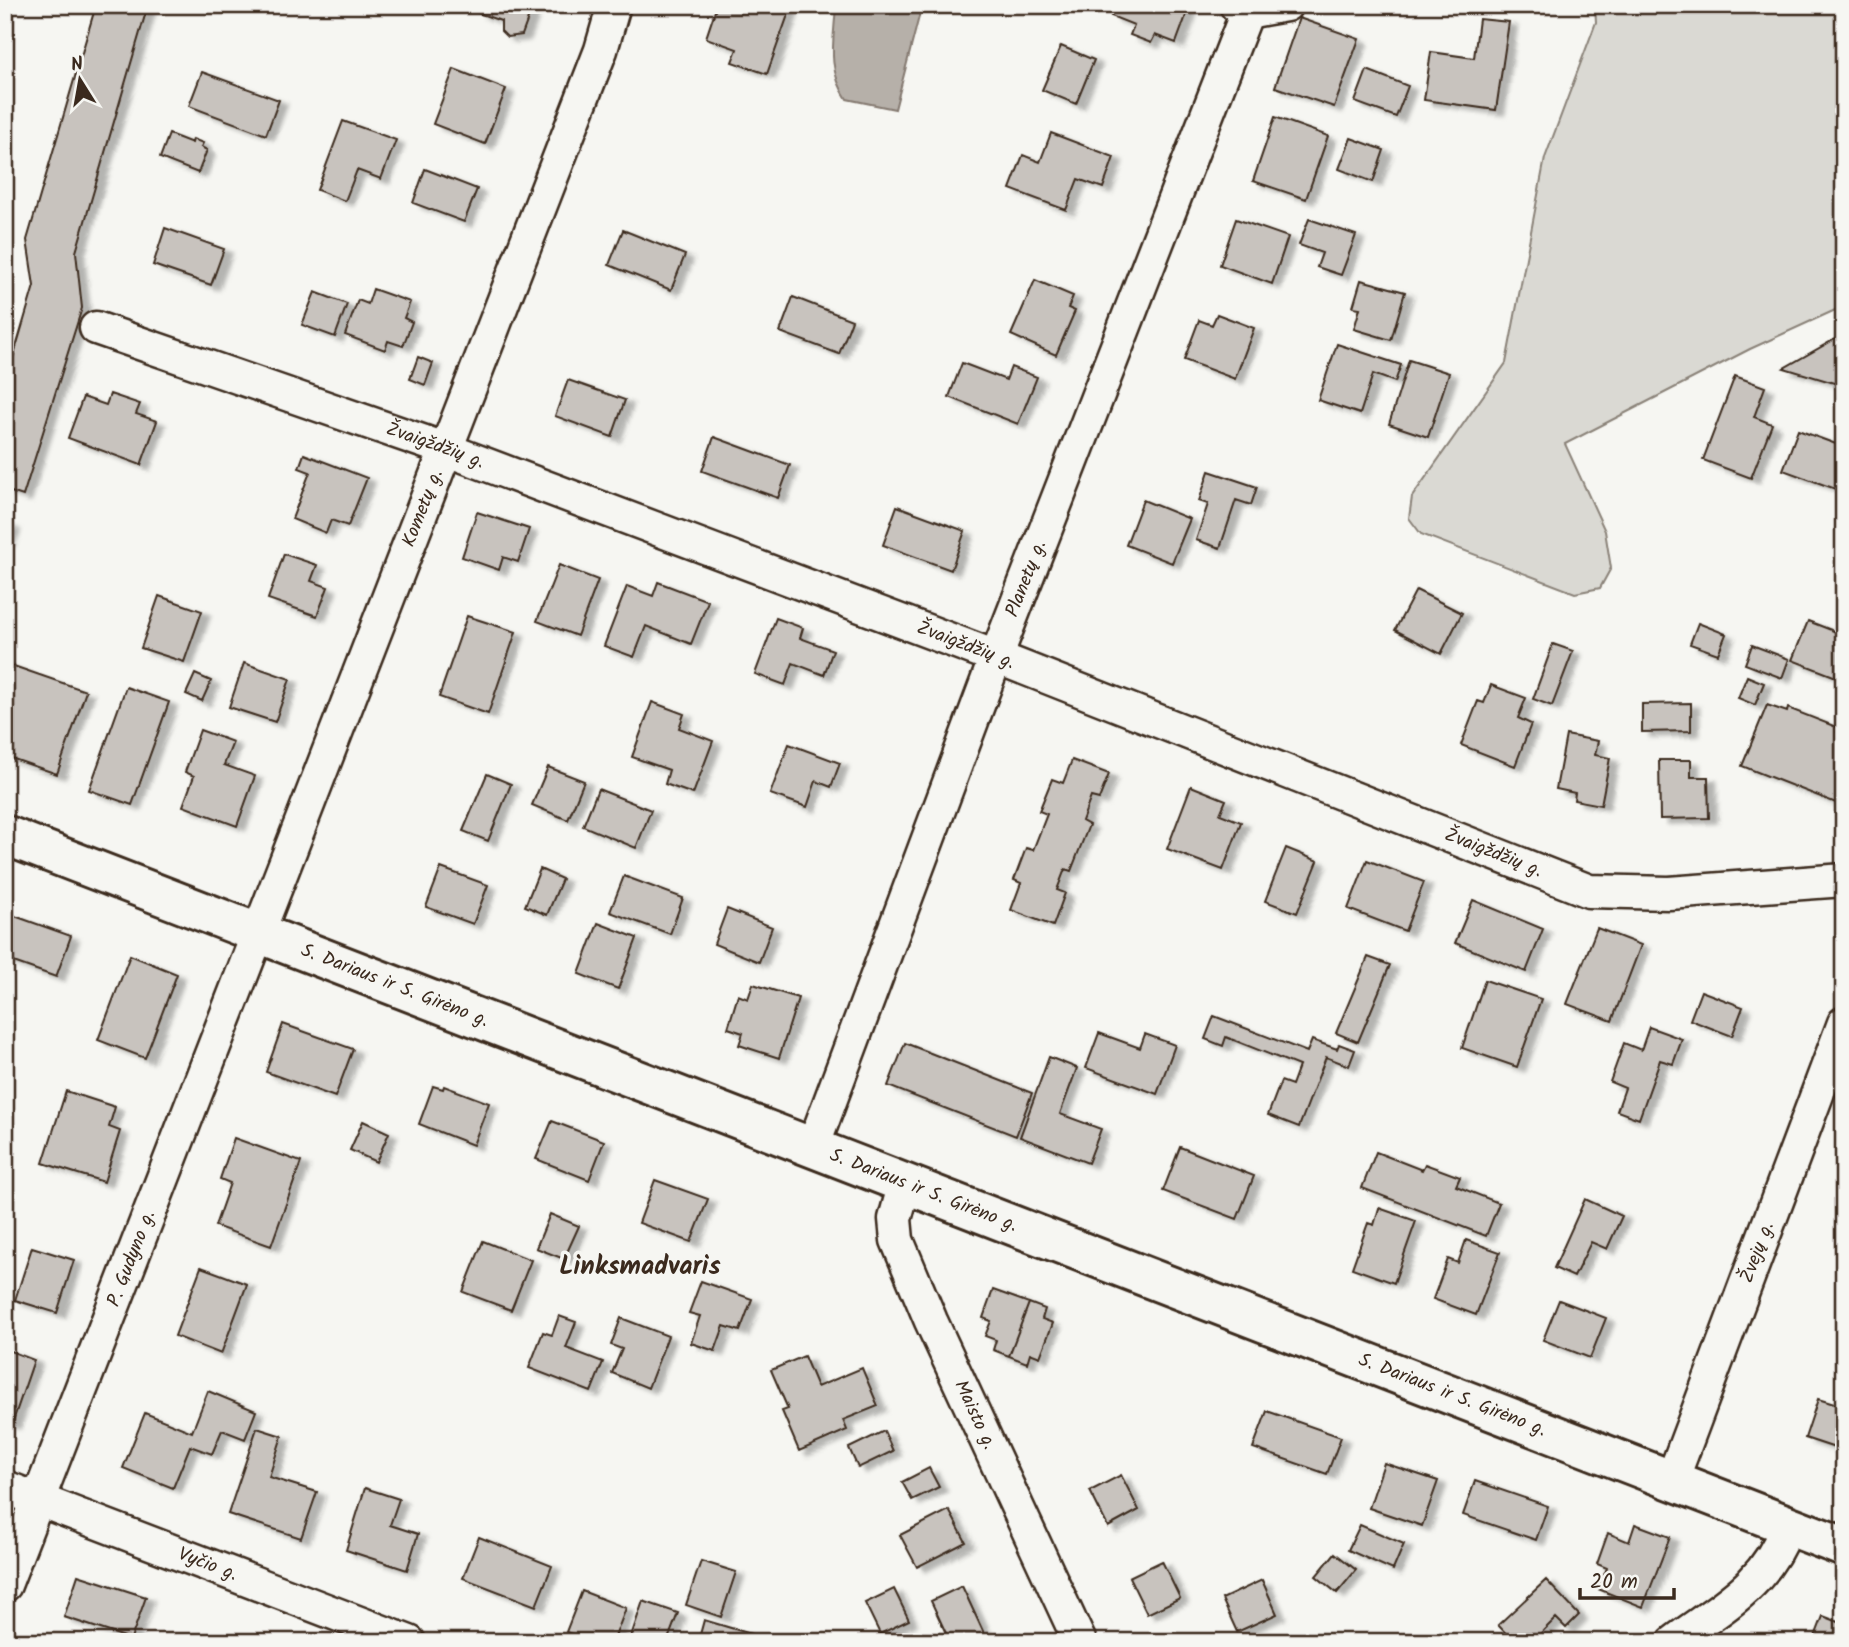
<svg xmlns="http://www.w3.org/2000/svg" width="1849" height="1647" font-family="Kalam,sans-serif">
<defs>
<filter id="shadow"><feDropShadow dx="8" dy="4.5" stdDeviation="2" flood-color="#0004"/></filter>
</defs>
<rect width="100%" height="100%" fill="#f6f6f2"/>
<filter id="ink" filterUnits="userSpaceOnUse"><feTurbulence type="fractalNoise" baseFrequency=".0143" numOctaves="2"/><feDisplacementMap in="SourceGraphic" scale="14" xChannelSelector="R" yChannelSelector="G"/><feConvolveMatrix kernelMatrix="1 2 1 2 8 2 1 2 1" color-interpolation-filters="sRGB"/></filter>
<g filter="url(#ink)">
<path fill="#dad9d3" stroke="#8a8278" stroke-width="2" d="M 1595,5 L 1844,5 L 1844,306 L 1750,349 L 1565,444 L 1605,531 L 1611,568 L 1600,588 L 1575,593 L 1421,534 L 1409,518 L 1412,497 L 1506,363 L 1545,158 L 1596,22 Z"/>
<path fill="#b6b0a9" stroke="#857a71" stroke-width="2" d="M 836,5 L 922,5 L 895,109 L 847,99 C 826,68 834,41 836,5 Z"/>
<path fill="#c8c3be" stroke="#3b2a1e" stroke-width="2" filter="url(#shadow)" d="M 96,5 L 148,5 L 76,252 L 82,308 L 23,496 L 5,490 L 5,385 L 34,286 L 27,240 Z
M 481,5 L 533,5 L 522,35 L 507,37 L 501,31 L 501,21 L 478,13 Z
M 717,5 L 748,5 L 760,10 L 762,5 L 787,5 L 789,12 L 767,74 L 732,62 L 737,49 L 706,38 Z
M 1115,5 L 1190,5 L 1176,43 L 1155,35 L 1151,43 L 1130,35 L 1134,25 L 1111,16 Z
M 1299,18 L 1359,39 L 1334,107 L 1275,87 Z
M 1479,19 L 1509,22 L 1496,110 L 1424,100 L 1431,52 L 1474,58 Z
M 1061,46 L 1094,60 L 1076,104 L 1042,90 Z
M 454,69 L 506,89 L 485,144 L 433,124 Z
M 1367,70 L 1408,86 L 1396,117 L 1355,102 Z
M 202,72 L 279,100 L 266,135 L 189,106 Z
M 1275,117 L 1328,136 L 1306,199 L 1253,181 Z
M 343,121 L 396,140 L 381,179 L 357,170 L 345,201 L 317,190 Z
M 1051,133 L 1114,157 L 1103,188 L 1078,179 L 1066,210 L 1010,189 L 1023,155 L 1040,162 Z
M 169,134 L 192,143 L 193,139 L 203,143 L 201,147 L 207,150 L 198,173 L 160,158 Z
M 1351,138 L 1384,150 L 1373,182 L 1339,169 Z
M 425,169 L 477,189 L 464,222 L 413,203 Z
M 1236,219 L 1288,237 L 1272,284 L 1220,265 Z
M 1309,219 L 1356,235 L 1341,275 L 1317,267 L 1322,253 L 1299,245 Z
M 165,228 L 224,249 L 211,285 L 153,265 Z
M 623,230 L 685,255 L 671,290 L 609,265 Z
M 1035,280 L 1073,296 L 1068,308 L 1075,311 L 1056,355 L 1011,335 Z
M 1361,280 L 1405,292 L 1391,340 L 1354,329 L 1360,308 L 1353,307 Z
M 373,289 L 410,302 L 404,318 L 412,322 L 403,346 L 388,341 L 385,350 L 345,335 L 358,300 L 368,304 Z
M 315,292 L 347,304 L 335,337 L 302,325 Z
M 793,297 L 852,320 L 839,354 L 780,332 Z
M 1217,314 L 1254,328 L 1235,379 L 1184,360 L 1199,320 L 1212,325 Z
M 1844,334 L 1844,386 L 1784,368 Z
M 1337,344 L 1401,365 L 1395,382 L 1373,374 L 1360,414 L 1318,400 Z
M 418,357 L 433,363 L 425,385 L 410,379 Z
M 1409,360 L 1449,373 L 1428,437 L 1389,424 Z
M 962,363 L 1006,380 L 1011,367 L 1037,377 L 1018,424 L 949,397 Z
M 1735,376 L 1765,387 L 1754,417 L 1772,424 L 1751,478 L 1703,460 Z
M 568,380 L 625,400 L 612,437 L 555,416 Z
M 110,394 L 140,404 L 136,414 L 157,421 L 141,465 L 68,438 L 83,397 L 106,405 Z
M 1798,430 L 1844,447 L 1844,492 L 1783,470 Z
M 714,437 L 790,465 L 778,498 L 702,471 Z
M 304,454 L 367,478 L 348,526 L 331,520 L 326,533 L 292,519 L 310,472 L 299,468 Z
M 1209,471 L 1257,487 L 1251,505 L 1236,500 L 1220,548 L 1196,540 L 1208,504 L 1199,501 Z
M 1143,500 L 1190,519 L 1172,563 L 1126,545 Z
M 897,506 L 965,531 L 951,570 L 883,545 Z
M 477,512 L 529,529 L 518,562 L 503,557 L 499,570 L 462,557 Z
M 5,523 L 12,526 L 5,543 Z
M 284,554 L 317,565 L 311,581 L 328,587 L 317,616 L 268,599 Z
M 559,565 L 598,580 L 577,636 L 537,621 Z
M 658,582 L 708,601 L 691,644 L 646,626 L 634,657 L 604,646 L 627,586 L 653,596 Z
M 1416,590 L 1462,613 L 1441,654 L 1395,630 Z
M 159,596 L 202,611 L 184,662 L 141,648 Z
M 467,616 L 516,632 L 488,714 L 439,697 Z
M 776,618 L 803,628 L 800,638 L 833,650 L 824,675 L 793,663 L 785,685 L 755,674 Z
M 1808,621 L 1844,635 L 1844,680 L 1792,660 Z
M 1698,623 L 1726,634 L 1718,654 L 1690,644 Z
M 1553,644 L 1573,651 L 1552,706 L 1533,699 Z
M 1752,645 L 1789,659 L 1782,678 L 1745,664 Z
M 5,663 L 86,691 L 57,774 L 5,756 L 12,727 L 5,725 Z
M 244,663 L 290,679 L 275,722 L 229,707 Z
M 195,674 L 211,681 L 202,701 L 186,694 Z
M 1747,676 L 1764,683 L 1755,705 L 1738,698 Z
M 1491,685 L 1526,698 L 1518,718 L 1531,724 L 1515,766 L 1461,745 L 1478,701 L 1484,703 Z
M 126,687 L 169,702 L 132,805 L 89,790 Z
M 652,702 L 684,714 L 679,728 L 713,741 L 693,794 L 665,784 L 669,770 L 632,757 Z
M 1691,703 L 1691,731 L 1642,732 L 1642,704 Z
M 1767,705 L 1787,712 L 1788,708 L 1839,728 L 1837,732 L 1844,735 L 1844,783 L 1836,803 L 1742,766 Z
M 200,730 L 233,742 L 224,765 L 255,776 L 237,826 L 183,806 L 194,776 L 185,772 Z
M 1566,735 L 1598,741 L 1595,755 L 1610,758 L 1601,805 L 1574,800 L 1575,793 L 1556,789 Z
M 789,744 L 840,763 L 831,787 L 816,781 L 807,807 L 770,794 Z
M 1072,760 L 1109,774 L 1099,799 L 1091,797 L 1082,821 L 1089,825 L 1071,871 L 1065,869 L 1057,890 L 1065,893 L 1053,926 L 1011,910 L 1021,883 L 1014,880 L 1026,848 L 1033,850 L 1047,814 L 1039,811 L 1052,779 L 1063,783 Z
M 1659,760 L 1691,760 L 1691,777 L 1708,777 L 1709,818 L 1660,819 Z
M 548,767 L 584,781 L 568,820 L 532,805 Z
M 487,774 L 511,784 L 488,841 L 463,831 Z
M 1191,786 L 1226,800 L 1220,814 L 1241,822 L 1223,870 L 1167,849 Z
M 598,789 L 651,810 L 636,848 L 583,826 Z
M 1286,848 L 1318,861 L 1297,913 L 1265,901 Z
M 1367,860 L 1424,882 L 1405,931 L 1348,909 Z
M 441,868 L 488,885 L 473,924 L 426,907 Z
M 540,869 L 562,879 L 547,915 L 525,906 Z
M 624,876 L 683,898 L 670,934 L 610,912 Z
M 1473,900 L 1543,929 L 1526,972 L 1455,943 Z
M 727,909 L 772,927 L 759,962 L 714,944 Z
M 9,914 L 71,936 L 56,977 L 5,959 L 5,924 Z
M 598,923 L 637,938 L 618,989 L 579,974 Z
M 1597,928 L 1641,945 L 1612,1021 L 1567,1004 Z
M 130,955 L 177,974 L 145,1058 L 98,1040 Z
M 1368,957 L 1390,965 L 1358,1042 L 1336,1033 Z
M 1485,980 L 1541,999 L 1517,1067 L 1462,1048 Z
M 753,984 L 798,998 L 779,1058 L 739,1045 L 743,1033 L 728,1028 L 738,995 L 748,999 Z
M 1701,991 L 1743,1007 L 1732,1036 L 1690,1020 Z
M 1214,1016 L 1307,1052 L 1312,1040 L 1337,1049 L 1339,1044 L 1355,1050 L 1349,1066 L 1326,1057 L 1299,1127 L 1268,1115 L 1281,1081 L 1292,1085 L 1299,1066 L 1226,1037 L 1223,1046 L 1205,1039 Z
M 283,1024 L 353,1049 L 335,1097 L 266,1072 Z
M 1649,1027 L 1682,1039 L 1673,1064 L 1660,1060 L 1639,1119 L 1617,1111 L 1625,1088 L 1610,1082 L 1624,1043 L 1641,1050 Z
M 1099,1033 L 1140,1048 L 1145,1034 L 1175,1045 L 1157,1094 L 1086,1068 Z
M 905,1043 L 1032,1093 L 1016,1136 L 888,1086 Z
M 1049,1057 L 1077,1068 L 1060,1114 L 1101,1129 L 1088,1163 L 1020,1137 Z
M 433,1086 L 443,1089 L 444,1086 L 489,1103 L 473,1145 L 419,1124 Z
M 66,1091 L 115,1107 L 109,1127 L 120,1131 L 104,1182 L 43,1163 Z
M 363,1121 L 389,1133 L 376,1162 L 350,1150 Z
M 552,1121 L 604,1141 L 589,1180 L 536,1159 Z
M 234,1138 L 301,1162 L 271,1246 L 215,1226 L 230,1183 L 220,1179 Z
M 1180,1147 L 1254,1176 L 1237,1219 L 1163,1191 Z
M 1376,1152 L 1422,1170 L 1425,1164 L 1460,1177 L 1456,1186 L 1499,1203 L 1486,1236 L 1362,1188 Z
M 655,1180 L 708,1199 L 691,1242 L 639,1223 Z
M 1585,1199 L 1622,1216 L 1607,1249 L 1591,1242 L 1574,1277 L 1554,1268 Z
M 1379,1208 L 1416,1221 L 1394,1283 L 1352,1268 L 1368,1223 L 1374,1225 Z
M 550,1214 L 579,1226 L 564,1259 L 536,1248 Z
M 1466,1240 L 1500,1252 L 1476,1315 L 1433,1299 L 1448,1259 L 1458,1263 Z
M 483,1241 L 531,1260 L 511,1310 L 463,1292 Z
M 32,1247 L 74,1260 L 57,1313 L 15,1300 Z
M 201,1267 L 247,1284 L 221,1354 L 175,1336 Z
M 701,1281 L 752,1299 L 740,1331 L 724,1326 L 715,1351 L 691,1343 L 700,1316 L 689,1313 Z
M 993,1290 L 1029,1303 L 1009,1356 L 993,1350 L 996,1340 L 985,1336 L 991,1321 L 983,1318 Z
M 1559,1300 L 1606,1318 L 1590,1358 L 1543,1340 Z
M 1029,1303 L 1045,1309 L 1042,1319 L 1053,1323 L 1040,1357 L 1030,1353 L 1027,1363 L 1009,1356 Z
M 559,1316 L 576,1322 L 566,1348 L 603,1362 L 591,1392 L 529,1368 L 543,1332 L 552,1335 Z
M 621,1318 L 668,1336 L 648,1388 L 612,1373 L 622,1349 L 611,1345 Z
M 5,1349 L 34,1360 L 12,1424 L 5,1422 Z
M 804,1356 L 817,1387 L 862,1368 L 878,1406 L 843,1420 L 847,1430 L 799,1451 L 782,1411 L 788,1409 L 771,1370 Z
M 208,1391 L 256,1411 L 245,1439 L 222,1430 L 212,1454 L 190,1446 L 173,1488 L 123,1468 L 145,1413 L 192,1432 Z
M 1818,1399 L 1844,1407 L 1844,1451 L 1805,1438 Z
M 1267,1411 L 1341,1437 L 1327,1474 L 1253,1448 Z
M 257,1428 L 282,1436 L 269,1477 L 317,1492 L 301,1538 L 228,1514 Z
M 884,1431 L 893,1451 L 858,1468 L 849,1448 Z
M 1384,1463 L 1438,1481 L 1422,1526 L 1369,1508 Z
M 929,1468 L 939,1487 L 912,1500 L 902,1482 Z
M 1121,1475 L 1139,1510 L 1108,1527 L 1090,1491 Z
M 1475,1481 L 1548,1506 L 1536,1540 L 1463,1515 Z
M 365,1488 L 399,1499 L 390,1525 L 418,1534 L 407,1570 L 346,1550 Z
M 949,1510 L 966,1542 L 917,1567 L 900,1535 Z
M 1635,1524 L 1670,1537 L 1643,1607 L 1598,1589 L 1607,1568 L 1597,1564 L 1608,1533 L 1629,1542 Z
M 1360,1525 L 1404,1544 L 1393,1570 L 1348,1550 Z
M 479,1537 L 552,1566 L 536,1606 L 463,1578 Z
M 1335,1553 L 1356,1570 L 1337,1593 L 1316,1576 Z
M 701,1561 L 736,1572 L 721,1617 L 686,1605 Z
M 1162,1561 L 1180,1598 L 1147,1614 L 1129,1577 Z
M 78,1575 L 146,1597 L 131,1639 L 64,1617 Z
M 1262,1580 L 1277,1614 L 1237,1632 L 1222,1599 Z
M 1546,1580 L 1579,1615 L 1566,1628 L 1556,1618 L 1532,1642 L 1514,1642 L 1498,1625 Z
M 962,1586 L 988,1642 L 950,1642 L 931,1601 Z
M 894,1589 L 909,1620 L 880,1634 L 865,1603 Z
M 582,1591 L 626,1608 L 613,1642 L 593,1642 L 566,1632 Z
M 643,1601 L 678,1613 L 667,1642 L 629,1642 Z
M 1823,1616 L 1844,1624 L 1844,1642 L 1813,1642 Z
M 704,1620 L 751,1634 L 749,1642 L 698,1642 Z"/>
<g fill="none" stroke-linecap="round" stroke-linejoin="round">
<defs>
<g id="minor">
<path d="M 1236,5 L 1247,12 L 1286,5"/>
<path id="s1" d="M 96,328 L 445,449 L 996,657 L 1589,891 L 1669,893 L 1844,880"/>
<path id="s2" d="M 813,1147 L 996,657 L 1247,12"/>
<path id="s3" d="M 905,1183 L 895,1219 L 897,1240 L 931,1321 L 1080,1642"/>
<path id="s4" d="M 1672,1480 L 1844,1023"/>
<path id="s5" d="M 5,1487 L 409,1642"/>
<path id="s6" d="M 5,1585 L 601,50 L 614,5"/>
<path d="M 1674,1642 C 1725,1604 1764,1587 1788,1525"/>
</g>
<g id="tertiary">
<path id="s7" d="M 5,835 L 1844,1547"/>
</g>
</defs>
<use href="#minor" stroke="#3b2a1e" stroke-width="37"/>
<use href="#tertiary" stroke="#3b2a1e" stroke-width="44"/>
<use href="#minor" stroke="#f6f6f2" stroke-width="32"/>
<use href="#tertiary" stroke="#f6f6f2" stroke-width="38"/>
</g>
</g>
<g text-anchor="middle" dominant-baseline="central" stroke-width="7" stroke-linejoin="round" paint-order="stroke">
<g font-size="19" fill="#3b2a1e" stroke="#f6f6f2">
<text stroke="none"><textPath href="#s1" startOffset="359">Žvaigždžių g.</textPath></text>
<text stroke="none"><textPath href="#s6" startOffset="1155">Kometų g.</textPath></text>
<text stroke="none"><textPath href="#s2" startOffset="607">Planetų g.</textPath></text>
<text stroke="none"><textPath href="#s1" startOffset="926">Žvaigždžių g.</textPath></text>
<text stroke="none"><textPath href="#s1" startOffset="1493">Žvaigždžių g.</textPath></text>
<text stroke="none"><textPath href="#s7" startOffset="418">S. Dariaus ir S. Girėno g.</textPath></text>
<text stroke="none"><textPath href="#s7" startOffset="985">S. Dariaus ir S. Girėno g.</textPath></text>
<text stroke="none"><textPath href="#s4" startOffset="243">Žvejų g.</textPath></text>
<text stroke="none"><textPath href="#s6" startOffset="350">P. Gudyno g.</textPath></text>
<text stroke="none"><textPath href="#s7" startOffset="1552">S. Dariaus ir S. Girėno g.</textPath></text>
<text stroke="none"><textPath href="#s3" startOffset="250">Maisto g.</textPath></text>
<text stroke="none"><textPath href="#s5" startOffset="217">Vyčio g.</textPath></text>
</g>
<g font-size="26" font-weight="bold" fill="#3b2a1e" stroke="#f6f6f2">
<text x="640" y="1267">Linksmadvaris</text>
</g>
</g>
<rect width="1849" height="1647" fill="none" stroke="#f6f6f2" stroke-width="28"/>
<rect x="14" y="14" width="1821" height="1619" fill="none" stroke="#3b2a1e" stroke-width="2.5" filter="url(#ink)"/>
<g transform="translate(80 80) rotate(349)" stroke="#f6f6f2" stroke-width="5" paint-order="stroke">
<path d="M0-5L12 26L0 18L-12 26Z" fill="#3b2a1e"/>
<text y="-10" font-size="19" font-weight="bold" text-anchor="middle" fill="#3b2a1e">N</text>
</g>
<path d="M1580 1588v10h94v-10" fill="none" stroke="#3b2a1e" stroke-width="3.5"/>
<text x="1590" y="1588" font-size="21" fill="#3b2a1e" stroke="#f6f6f2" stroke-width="5" paint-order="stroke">20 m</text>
</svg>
